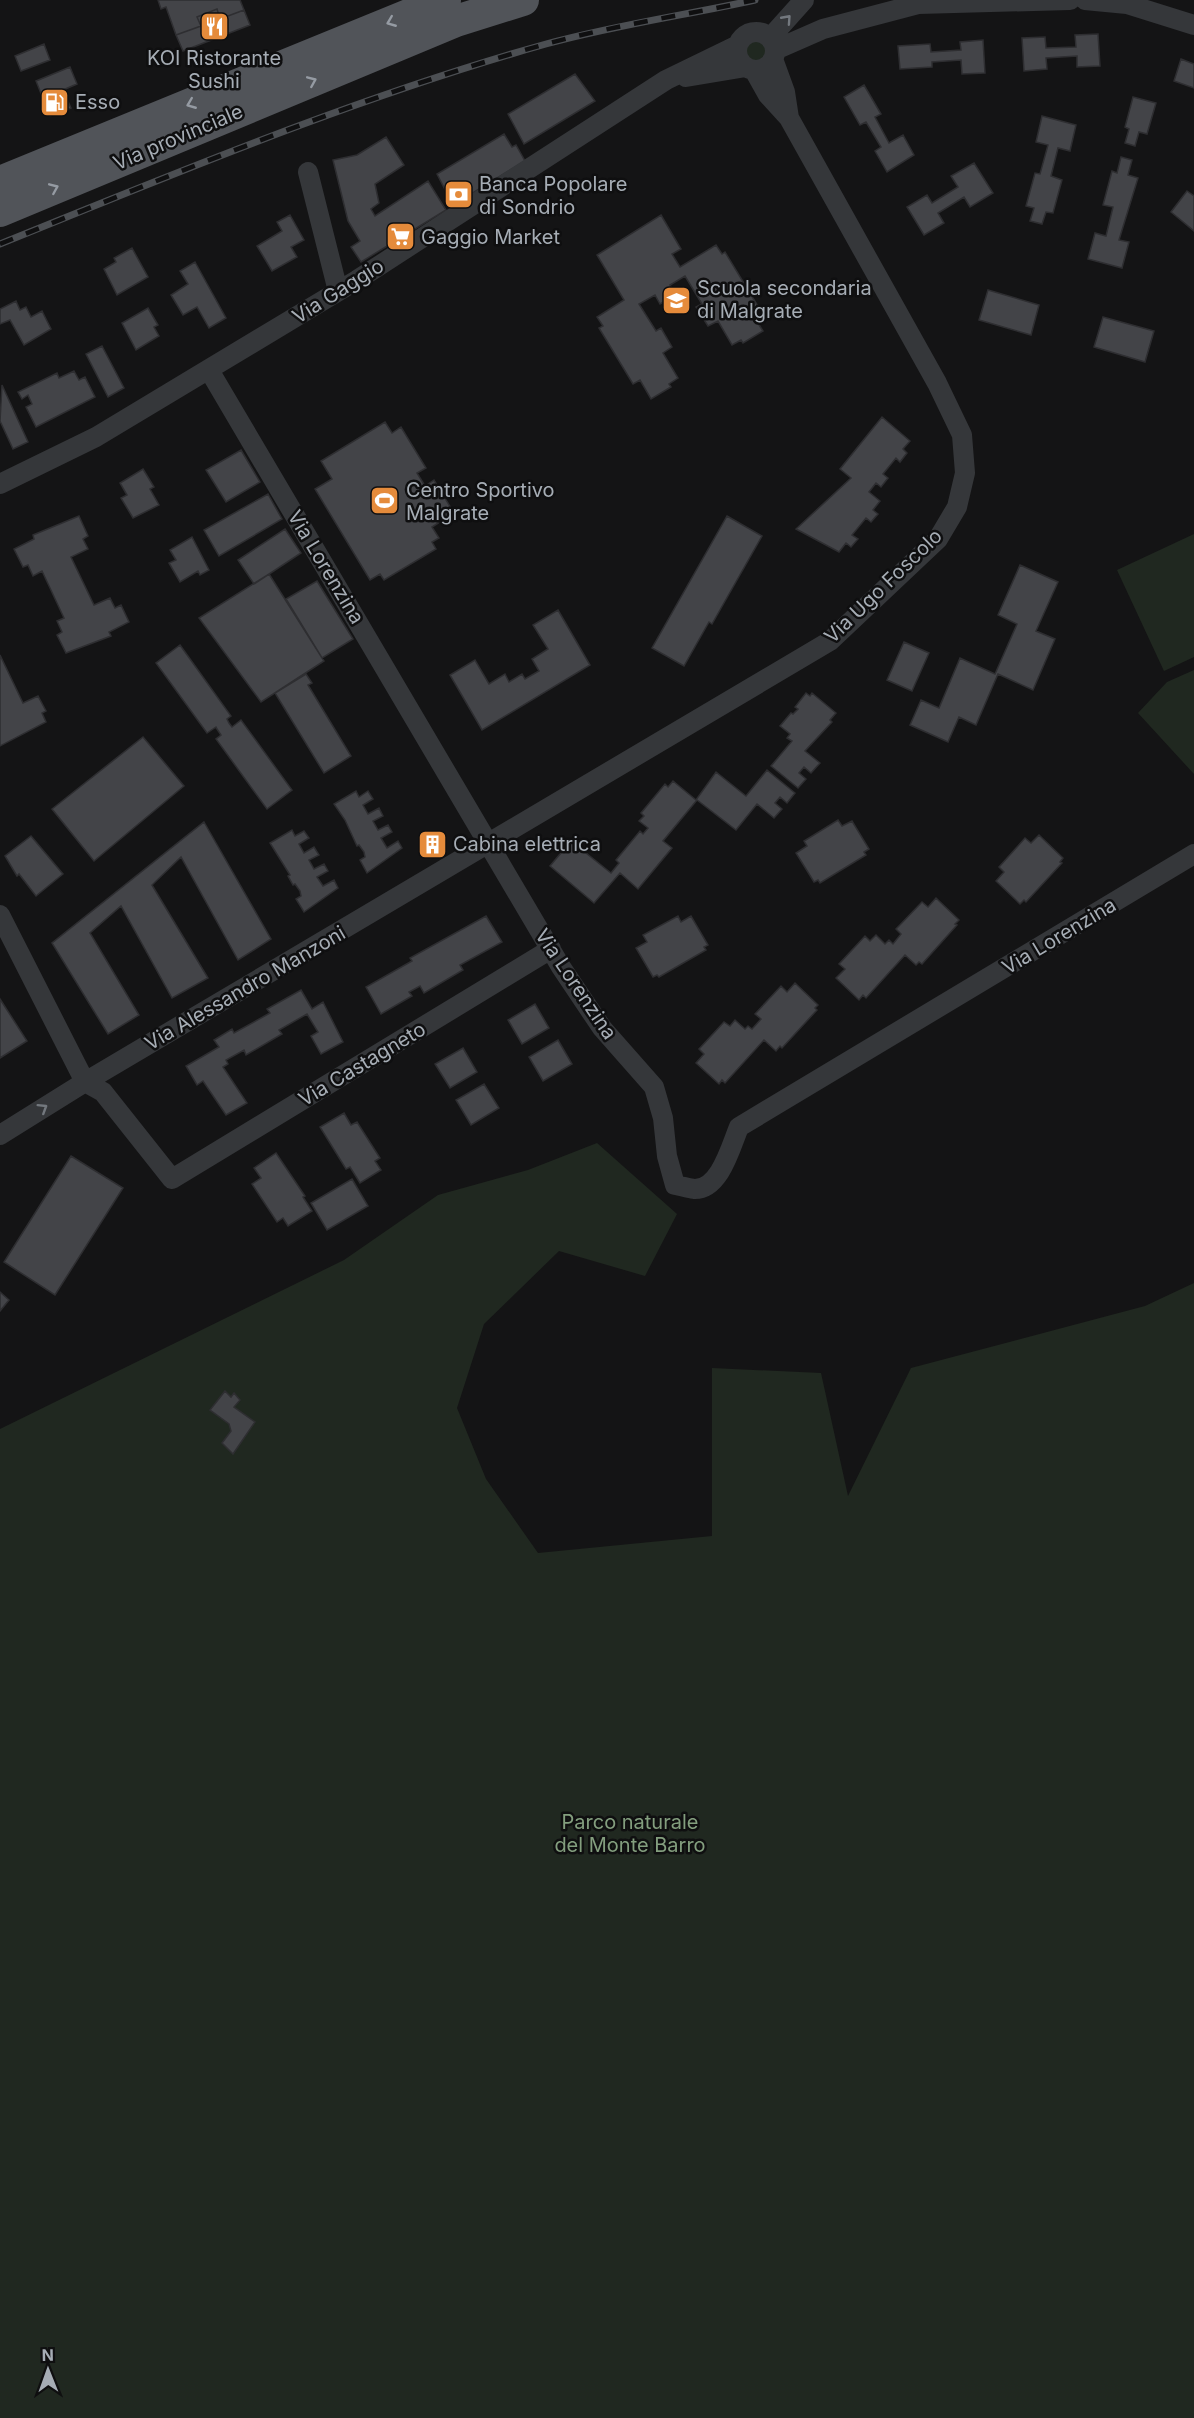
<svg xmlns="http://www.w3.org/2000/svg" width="1194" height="2418" font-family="Inter,sans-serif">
<rect width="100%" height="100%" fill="#141415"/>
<path fill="#202820" d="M745 50a11 11 0 1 1 22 0a11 11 0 1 1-22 0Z
M 1194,534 L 1194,657 L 1164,671 L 1117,570 Z
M 1194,670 L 1194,774 L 1138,713 L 1167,682 Z
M 597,1143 L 677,1214 L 645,1276 L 559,1251 L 484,1324 L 457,1408 L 486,1479 L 538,1553 L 712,1536 L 712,1368 L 821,1373 L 848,1496 L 911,1368 L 1145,1306 L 1194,1283 L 1194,2418 L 0,2418 L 0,1429 L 344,1260 L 438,1195 L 528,1170 Z"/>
<path fill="#434448" stroke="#2e2e31" stroke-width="1.5" d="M 158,0 L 240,0 L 244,10 L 220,19 L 217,9 L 197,17 L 201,26 L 176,35 L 166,7 L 161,9 Z
M 217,9 L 220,19 L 244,10 L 250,25 L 183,51 L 176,35 L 201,26 L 197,17 Z
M 1098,34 L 1100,66 L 1077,67 L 1077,56 L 1046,58 L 1047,69 L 1024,71 L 1022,38 L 1045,37 L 1046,48 L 1076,47 L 1075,35 Z
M 983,40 L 985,73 L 962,74 L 961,60 L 932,62 L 932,67 L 900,69 L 898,46 L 930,44 L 931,52 L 961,50 L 960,42 Z
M 44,44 L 50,60 L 21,71 L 15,56 Z
M 1181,59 L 1194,64 L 1194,88 L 1174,81 Z
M 70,67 L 77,84 L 63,90 L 71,108 L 50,116 L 36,81 Z
M 575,74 L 595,101 L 524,144 L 508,114 Z
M 864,85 L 881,114 L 875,117 L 889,143 L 903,135 L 914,155 L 887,172 L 875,151 L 881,147 L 866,122 L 860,125 L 844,97 Z
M 1133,97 L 1156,103 L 1147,134 L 1139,132 L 1135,146 L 1125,143 L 1129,129 L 1125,127 Z
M 1042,116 L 1076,125 L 1070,151 L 1058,148 L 1051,176 L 1062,180 L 1053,213 L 1046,212 L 1042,224 L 1030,221 L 1034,208 L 1026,206 L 1035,173 L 1040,174 L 1048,145 L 1036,142 Z
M 504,134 L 512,147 L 516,145 L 525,161 L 453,205 L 437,174 Z
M 386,137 L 404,165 L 375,184 L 379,203 L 371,209 L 375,216 L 428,181 L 446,210 L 361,262 L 351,247 L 360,241 L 348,221 L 333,160 L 357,155 Z
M 1121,157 L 1132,160 L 1128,175 L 1138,178 L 1119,240 L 1129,242 L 1122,268 L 1088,259 L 1095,233 L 1106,236 L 1113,207 L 1103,205 L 1112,171 L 1117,173 Z
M 974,163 L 993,193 L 970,207 L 964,197 L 938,213 L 944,223 L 924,235 L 907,207 L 927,195 L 932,203 L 958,187 L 951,176 Z
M 1187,191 L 1194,196 L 1194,231 L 1171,212 Z
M 290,215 L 304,240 L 291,247 L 297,257 L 272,271 L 257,246 L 282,231 L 277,222 Z
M 661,215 L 681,249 L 672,254 L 680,267 L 716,245 L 722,254 L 725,252 L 759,308 L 751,312 L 763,331 L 743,343 L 741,340 L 732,345 L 718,321 L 708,326 L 696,307 L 702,304 L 685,276 L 670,285 L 676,295 L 660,304 L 655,295 L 639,304 L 656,331 L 661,328 L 672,347 L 663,353 L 678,378 L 669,384 L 671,387 L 651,399 L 640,380 L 633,384 L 599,328 L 603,326 L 597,317 L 624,300 L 597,255 Z
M 132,248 L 148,277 L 117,295 L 104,269 L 116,262 L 114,258 Z
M 195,262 L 226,318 L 209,328 L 197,307 L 183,315 L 171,295 L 188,284 L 180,271 Z
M 988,290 L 1039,305 L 1031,335 L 979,320 Z
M 16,301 L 20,310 L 26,307 L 31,317 L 42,311 L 51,329 L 24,345 L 10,320 L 0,324 L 0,309 Z
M 148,308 L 158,325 L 154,327 L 159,336 L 136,350 L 122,323 Z
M 1103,317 L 1154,331 L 1145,362 L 1094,347 Z
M 102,346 L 124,388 L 108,397 L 86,354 Z
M 74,371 L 79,380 L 85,377 L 95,397 L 36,427 L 26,407 L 32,404 L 28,395 L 22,399 L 18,392 L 57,373 L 59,378 Z
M 2,385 L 28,442 L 13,449 L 0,421 Z
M 882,417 L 910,441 L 903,449 L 907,453 L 900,462 L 896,458 L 883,474 L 888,478 L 881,487 L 876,483 L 869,492 L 880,501 L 873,510 L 878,514 L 871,522 L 866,518 L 852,535 L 858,539 L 851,547 L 846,543 L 839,552 L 796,529 L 851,478 L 840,469 Z
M 385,422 L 392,433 L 401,427 L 426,468 L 417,473 L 425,486 L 434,480 L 454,513 L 432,527 L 439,538 L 432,542 L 436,549 L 384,580 L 380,574 L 370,580 L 315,489 L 332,479 L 321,461 Z
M 241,450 L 260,482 L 226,502 L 206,470 Z
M 143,469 L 154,487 L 150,489 L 159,505 L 133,518 L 121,498 L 127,495 L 120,483 Z
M 268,494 L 282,519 L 219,556 L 204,530 Z
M 79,516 L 88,536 L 83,539 L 88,549 L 71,557 L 94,605 L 110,598 L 115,608 L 121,605 L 129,622 L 109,632 L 111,636 L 66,653 L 57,635 L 62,632 L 57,621 L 64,618 L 42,571 L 33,576 L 28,565 L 23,567 L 14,549 L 34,539 L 33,535 Z
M 727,516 L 762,536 L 712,624 L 709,622 L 684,666 L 652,648 Z
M 285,529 L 301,553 L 254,584 L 238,560 Z
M 192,537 L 209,570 L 200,575 L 198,571 L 180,582 L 169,563 L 176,560 L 170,550 Z
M 1020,565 L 1058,582 L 1036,631 L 1055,639 L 1033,690 L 998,674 L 976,725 L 959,717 L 948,742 L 910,725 L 921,700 L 939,708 L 960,658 L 995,674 L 1017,624 L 998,615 Z
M 269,574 L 324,661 L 261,702 L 199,618 Z
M 317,581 L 353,639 L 322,658 L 286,599 Z
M 558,610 L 590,665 L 482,730 L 450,675 L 475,660 L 489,684 L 505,674 L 509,682 L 522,674 L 525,679 L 539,671 L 532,659 L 548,649 L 533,625 Z
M 904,642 L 929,653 L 912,691 L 887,680 Z
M 180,645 L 231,716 L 227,719 L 229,723 L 232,727 L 241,720 L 292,790 L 267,809 L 216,739 L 221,735 L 217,729 L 216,727 L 207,733 L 156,663 Z
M 0,655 L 23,703 L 38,696 L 46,711 L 42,713 L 46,722 L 0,746 Z
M 306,674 L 312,683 L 308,685 L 351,756 L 324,773 L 275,693 Z
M 806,693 L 810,696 L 812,693 L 836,713 L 830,720 L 832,722 L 805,751 L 820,763 L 811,773 L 804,767 L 799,773 L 806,779 L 798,788 L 771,766 L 792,741 L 787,738 L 790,734 L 780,726 L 791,713 L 793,714 L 798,709 L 795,707 Z
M 143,737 L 184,786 L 94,861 L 52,809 Z
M 767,770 L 795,793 L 787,803 L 780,797 L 775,803 L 782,809 L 774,818 L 757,804 L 736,830 L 697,800 L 663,841 L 672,848 L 638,889 L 620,873 L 594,903 L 550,866 L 571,841 L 611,873 L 619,863 L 616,860 L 640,831 L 643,834 L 648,828 L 639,821 L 644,816 L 641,813 L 665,784 L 668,787 L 673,781 L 696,800 L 716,772 L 746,796 Z
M 356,791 L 359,797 L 368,791 L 373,799 L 363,805 L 368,814 L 379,808 L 383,816 L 373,821 L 378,830 L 388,825 L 392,832 L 381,838 L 387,848 L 398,841 L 402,848 L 367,873 L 360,860 L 365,857 L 364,852 L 359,845 L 357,846 L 345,820 L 334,804 Z
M 838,820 L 842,826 L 852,821 L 869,849 L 864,852 L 866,855 L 820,883 L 818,880 L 814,882 L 796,853 L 807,846 L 804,841 Z
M 204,822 L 271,939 L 238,960 L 181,857 L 152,885 L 208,978 L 172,998 L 121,906 L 90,933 L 139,1015 L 108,1034 L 52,943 Z
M 292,830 L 295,836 L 304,831 L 309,838 L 299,844 L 304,853 L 314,847 L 319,855 L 309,860 L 314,869 L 324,864 L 328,871 L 317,877 L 323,886 L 334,880 L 338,888 L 304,912 L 296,899 L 301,896 L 300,891 L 295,884 L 293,885 L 288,876 L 290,875 L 270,843 Z
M 434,834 L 442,846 L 429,854 L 421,842 Z
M 1039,835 L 1063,858 L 1060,862 L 1062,863 L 1026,902 L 1024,900 L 1020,904 L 996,881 L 1004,872 L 999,867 L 1025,838 L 1031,843 Z
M 31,836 L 63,874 L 36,896 L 19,874 L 17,876 L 5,856 Z
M 936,898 L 959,920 L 955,924 L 957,925 L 922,964 L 919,962 L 916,965 L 905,955 L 866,998 L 863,995 L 859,1000 L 836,978 L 845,969 L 839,964 L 865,936 L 870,941 L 876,935 L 885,944 L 889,940 L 893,944 L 901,934 L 896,929 L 922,902 L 928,907 Z
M 486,916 L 502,942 L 460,965 L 463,970 L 424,993 L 420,986 L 409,992 L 412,996 L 381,1014 L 366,987 L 412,961 L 410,958 Z
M 678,916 L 681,922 L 691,916 L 708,945 L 704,947 L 706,950 L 659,977 L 657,975 L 653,977 L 636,948 L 647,942 L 643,935 Z
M 795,983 L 818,1005 L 815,1008 L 817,1010 L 782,1048 L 780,1046 L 776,1051 L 764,1040 L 725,1083 L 722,1080 L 719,1084 L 696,1063 L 704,1054 L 699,1049 L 724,1022 L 730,1026 L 735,1020 L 745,1029 L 748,1026 L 752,1029 L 761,1019 L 755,1014 L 781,986 L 787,992 Z
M 301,990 L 312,1009 L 323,1002 L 343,1042 L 321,1054 L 311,1036 L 318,1032 L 307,1014 L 279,1030 L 282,1034 L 246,1055 L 244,1050 L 226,1060 L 228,1064 L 223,1067 L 247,1103 L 226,1115 L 203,1081 L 197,1085 L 186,1066 L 219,1047 L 214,1040 L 232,1029 L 234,1033 L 270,1013 L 267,1009 Z
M 0,999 L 27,1041 L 0,1058 Z
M 535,1004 L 549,1028 L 522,1044 L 508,1020 Z
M 558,1040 L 572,1064 L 543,1081 L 529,1057 Z
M 463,1048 L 477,1072 L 450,1088 L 435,1064 Z
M 484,1084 L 499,1108 L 471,1125 L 456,1100 Z
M 344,1113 L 351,1125 L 357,1122 L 380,1158 L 375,1161 L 381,1170 L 360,1183 L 350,1167 L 346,1169 L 320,1127 Z
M 276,1153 L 305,1196 L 303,1197 L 312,1211 L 288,1226 L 283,1218 L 277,1222 L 252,1184 L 261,1178 L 254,1168 Z
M 71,1156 L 123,1188 L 55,1295 L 4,1262 Z
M 352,1179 L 368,1206 L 327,1230 L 311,1203 Z
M 0,1292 L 9,1300 L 0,1311 Z
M 225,1391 L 231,1397 L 234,1393 L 240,1400 L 234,1407 L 255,1422 L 233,1454 L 222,1443 L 231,1431 L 229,1424 L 210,1410 Z"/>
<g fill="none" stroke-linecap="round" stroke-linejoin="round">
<path stroke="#35373a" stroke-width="20" d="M 1085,0 L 1127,4 L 1194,25
M737 51a19 19 0 1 1 38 0a19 19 0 1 1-38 0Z
M 770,38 L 804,0
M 775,50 L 823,29 L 918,4 L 1070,0
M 773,59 L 785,92 L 789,118
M 686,77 L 746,67
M 308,172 L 338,291
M 209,370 L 561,967 L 602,1028 L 654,1087 L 663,1118 L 667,1156 L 675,1185 C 681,1186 688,1188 694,1189 C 720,1190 731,1146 739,1127 L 1194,854
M 0,484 L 96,437 L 357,280 L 666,80 L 738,45
M 0,915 L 85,1082
M 85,1082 L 103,1092 L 172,1179 L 551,949
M 0,1135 L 85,1082 L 830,641 L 938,539 L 957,507 L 965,473 L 962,435 L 937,383 L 789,118 L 768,95 L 754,70"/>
<path stroke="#515459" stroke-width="32" d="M 0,182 L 445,0
M 0,211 L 456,21 L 523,0"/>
<defs>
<path id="rail" d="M 0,244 C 179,172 360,96 546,44 C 615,25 686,15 755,0"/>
</defs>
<use href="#rail" stroke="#4c4f53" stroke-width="7"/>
<use href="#rail" stroke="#0f0f10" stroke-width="4.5" stroke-dasharray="14" stroke-linecap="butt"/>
</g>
<defs><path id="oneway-chevron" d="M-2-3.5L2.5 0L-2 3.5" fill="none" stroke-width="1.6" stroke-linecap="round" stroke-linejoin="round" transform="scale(1.5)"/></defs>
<g stroke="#73787e">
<use href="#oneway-chevron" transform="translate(787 19) rotate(-48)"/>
<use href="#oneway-chevron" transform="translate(43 1108) rotate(-32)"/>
</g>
<g stroke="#959ba3">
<use href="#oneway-chevron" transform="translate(391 22) rotate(158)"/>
<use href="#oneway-chevron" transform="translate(312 81) rotate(-23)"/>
<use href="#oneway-chevron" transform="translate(191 104) rotate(158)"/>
<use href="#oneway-chevron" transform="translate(54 188) rotate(-23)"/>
</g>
<defs>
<symbol id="restaurant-square" viewBox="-11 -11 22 22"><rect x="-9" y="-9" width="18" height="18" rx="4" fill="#e58b3b" stroke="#0f0f10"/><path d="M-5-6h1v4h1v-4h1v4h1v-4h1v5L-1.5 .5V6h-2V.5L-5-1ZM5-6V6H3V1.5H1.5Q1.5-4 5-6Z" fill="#fff"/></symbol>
<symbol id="fuel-square" viewBox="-11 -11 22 22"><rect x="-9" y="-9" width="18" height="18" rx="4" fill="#e58b3b" stroke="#0f0f10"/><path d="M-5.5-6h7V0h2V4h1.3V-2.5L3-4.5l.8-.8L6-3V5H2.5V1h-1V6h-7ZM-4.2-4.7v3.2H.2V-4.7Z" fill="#fff"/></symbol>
<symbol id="bank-square" viewBox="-11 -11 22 22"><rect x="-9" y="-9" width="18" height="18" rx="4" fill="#e58b3b" stroke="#0f0f10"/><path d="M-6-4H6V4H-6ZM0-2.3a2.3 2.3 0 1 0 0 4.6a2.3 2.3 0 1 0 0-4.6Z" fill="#fff"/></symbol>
<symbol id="supermarket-square" viewBox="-11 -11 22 22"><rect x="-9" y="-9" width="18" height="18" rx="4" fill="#e58b3b" stroke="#0f0f10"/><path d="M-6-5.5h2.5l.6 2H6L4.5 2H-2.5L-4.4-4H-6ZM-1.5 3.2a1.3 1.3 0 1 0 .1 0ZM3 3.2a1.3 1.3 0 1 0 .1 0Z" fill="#fff"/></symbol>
<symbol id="school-square" viewBox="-11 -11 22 22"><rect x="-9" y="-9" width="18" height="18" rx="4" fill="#e58b3b" stroke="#0f0f10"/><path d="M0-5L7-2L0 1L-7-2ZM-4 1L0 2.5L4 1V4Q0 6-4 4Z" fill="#fff"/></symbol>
<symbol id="stadium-square" viewBox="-11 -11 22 22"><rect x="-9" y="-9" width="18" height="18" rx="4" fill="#e58b3b" stroke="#0f0f10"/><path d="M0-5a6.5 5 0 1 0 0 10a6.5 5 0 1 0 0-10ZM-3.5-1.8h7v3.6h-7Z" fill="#fff"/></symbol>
<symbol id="building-square" viewBox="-11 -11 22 22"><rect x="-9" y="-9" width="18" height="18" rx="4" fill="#e58b3b" stroke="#0f0f10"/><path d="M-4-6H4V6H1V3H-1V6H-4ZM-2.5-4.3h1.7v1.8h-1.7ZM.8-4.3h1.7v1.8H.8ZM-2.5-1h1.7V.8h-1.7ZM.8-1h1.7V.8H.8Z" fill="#fff"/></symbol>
</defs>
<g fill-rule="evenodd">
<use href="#restaurant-square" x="198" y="10" width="33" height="33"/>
<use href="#fuel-square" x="38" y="86" width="33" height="33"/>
<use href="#bank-square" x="442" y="178" width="33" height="33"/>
<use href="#supermarket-square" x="384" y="220" width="33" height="33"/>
<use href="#school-square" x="660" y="284" width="33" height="33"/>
<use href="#stadium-square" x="368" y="484" width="33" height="33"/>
<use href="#building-square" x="416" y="828" width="33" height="33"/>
</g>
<g text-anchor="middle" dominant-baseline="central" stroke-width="5" stroke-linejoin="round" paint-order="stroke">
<g font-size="20" fill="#a6adb5" stroke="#0f0f10" text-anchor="start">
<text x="214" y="58" text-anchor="middle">KOI Ristorante<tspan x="214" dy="23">Sushi</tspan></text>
<text x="75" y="102">Esso</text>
<text x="479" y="184">Banca Popolare<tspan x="479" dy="23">di Sondrio</tspan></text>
<text x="421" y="237">Gaggio Market</text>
<text x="697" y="288">Scuola secondaria<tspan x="697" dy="23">di Malgrate</tspan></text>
<text x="406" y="490">Centro Sportivo<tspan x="406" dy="23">Malgrate</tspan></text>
<text x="453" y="844">Cabina elettrica</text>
</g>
<g font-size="20" fill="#a6adb5" stroke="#0f0f10">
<text transform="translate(178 137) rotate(-23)">Via provinciale</text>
<text transform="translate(338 291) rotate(-32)">Via Gaggio</text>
<text transform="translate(326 567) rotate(59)">Via Lorenzina</text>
<text transform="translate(883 586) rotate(-44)">Via Ugo Foscolo</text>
<text transform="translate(1059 936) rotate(-31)">Via Lorenzina</text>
<text transform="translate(576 984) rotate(56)">Via Lorenzina</text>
<text transform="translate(245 988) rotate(-30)">Via Alessandro Manzoni</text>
<text transform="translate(362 1064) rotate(-31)">Via Castagneto</text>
</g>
<g font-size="20" fill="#839e7e" stroke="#0f0f10">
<text x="630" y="1822">Parco naturale<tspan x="630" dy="23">del Monte Barro</tspan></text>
</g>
</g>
<g transform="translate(48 2370) rotate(359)" stroke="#0f0f10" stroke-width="4.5" paint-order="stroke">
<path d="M0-4.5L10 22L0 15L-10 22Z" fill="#a6adb5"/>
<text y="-9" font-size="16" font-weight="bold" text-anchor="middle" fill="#a6adb5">N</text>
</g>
</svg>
